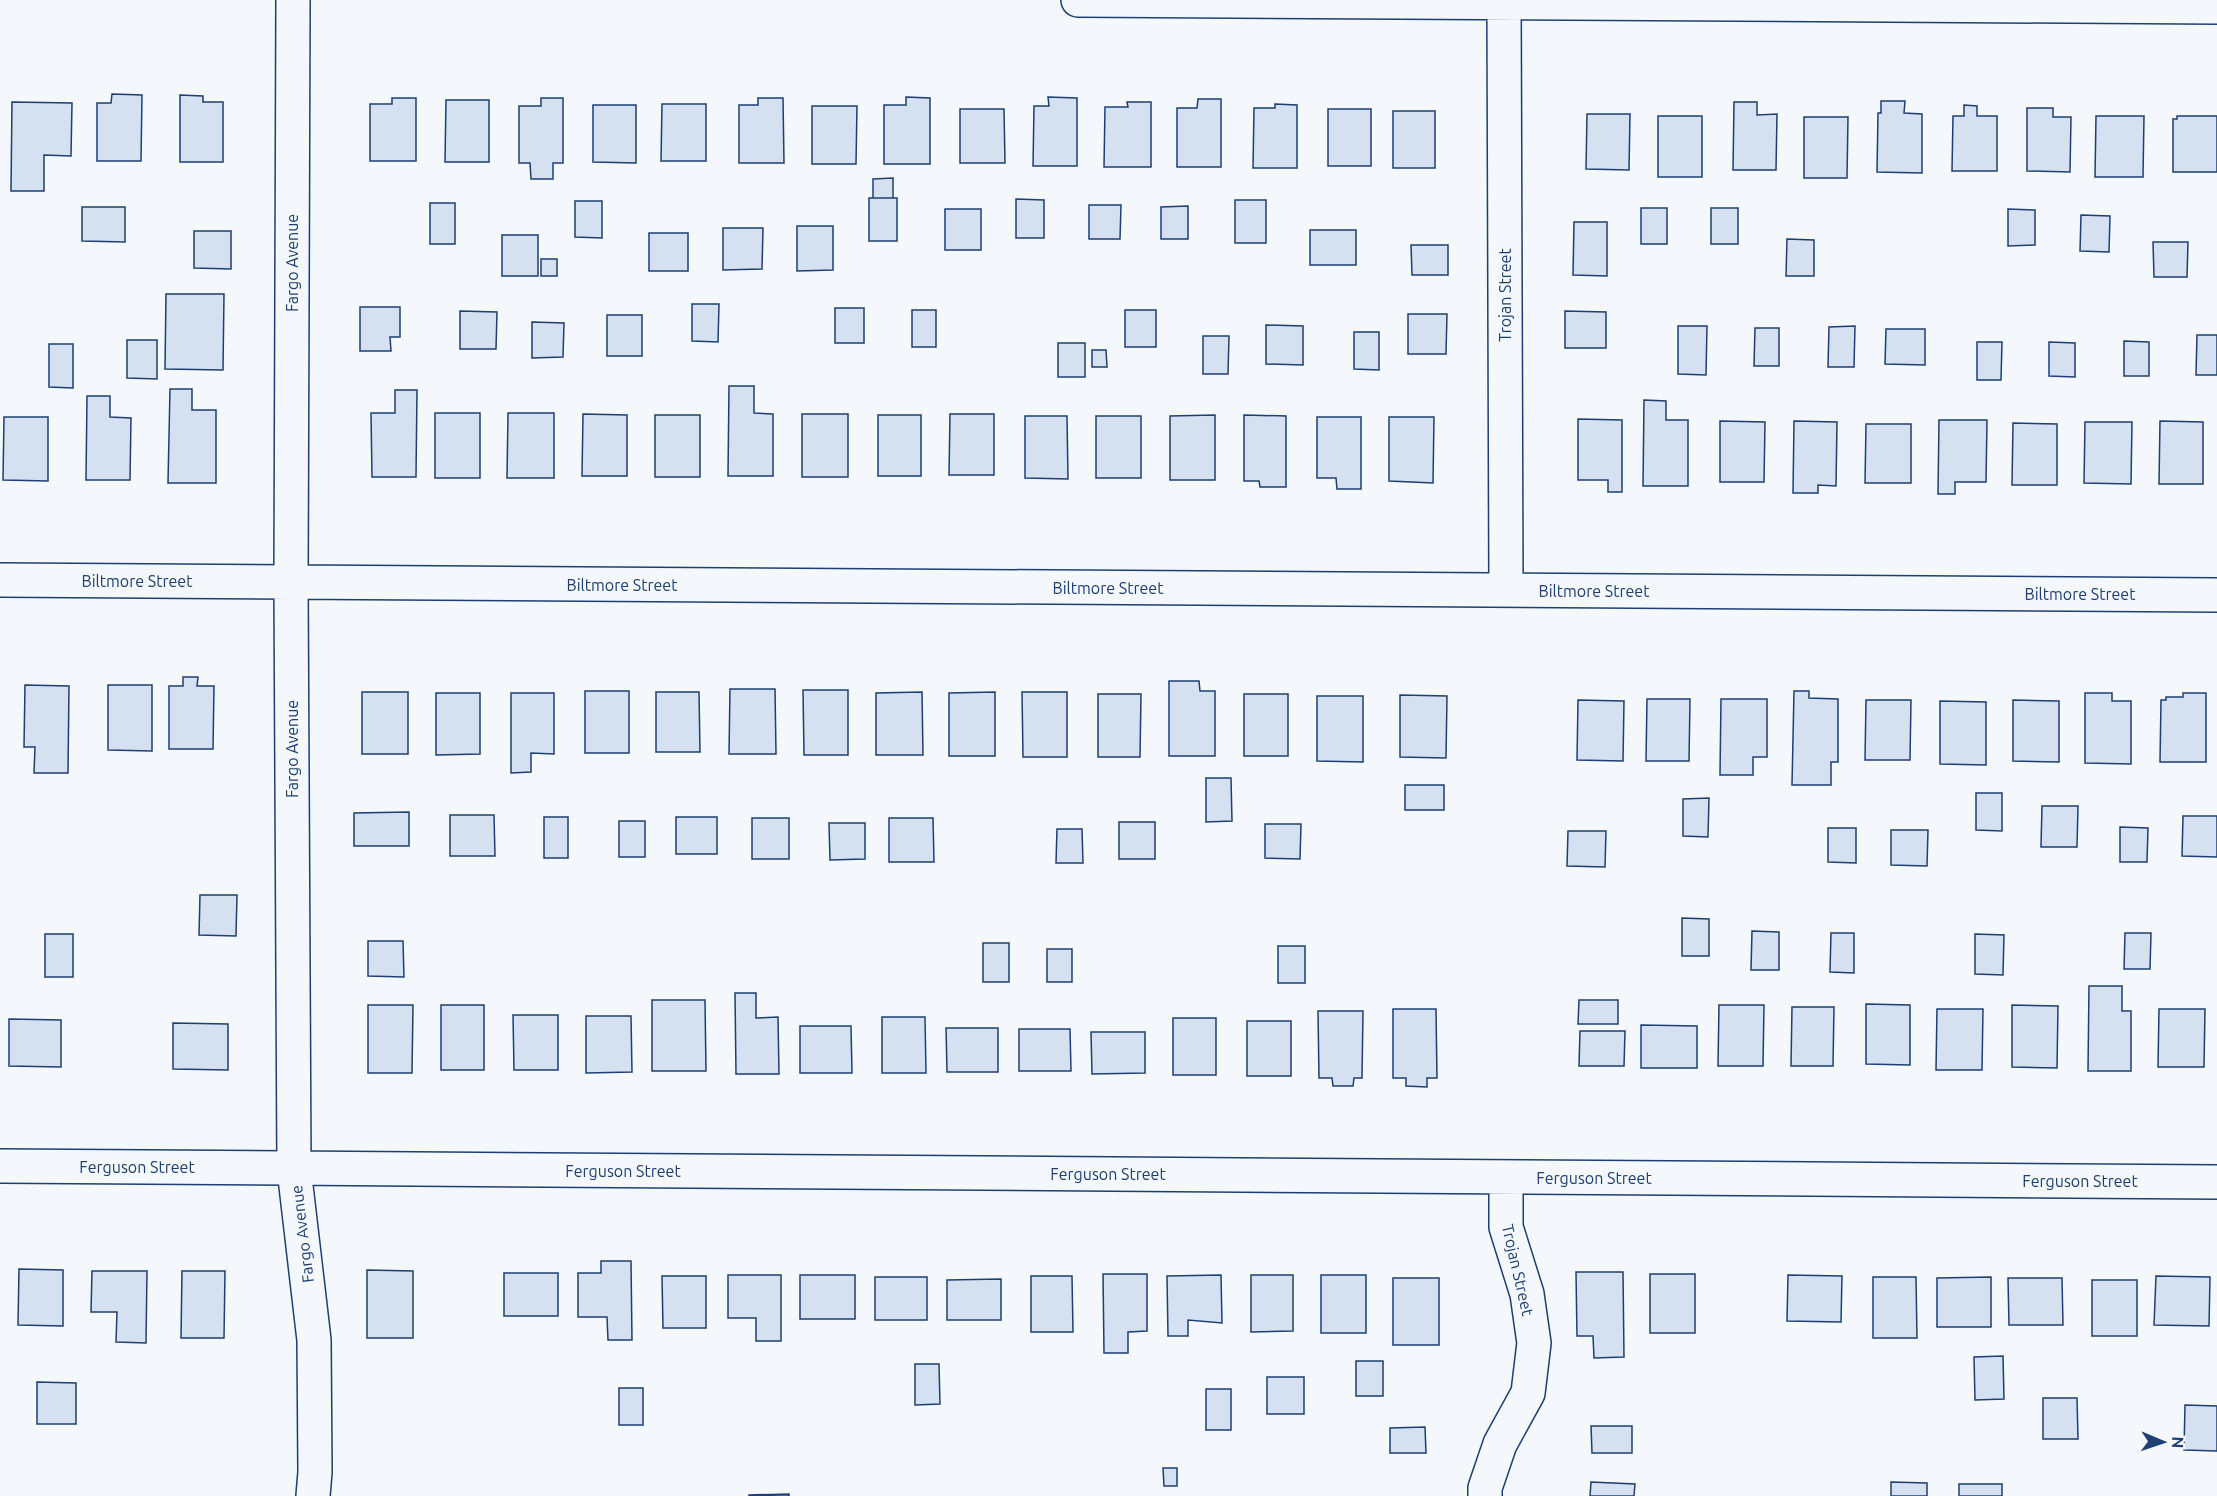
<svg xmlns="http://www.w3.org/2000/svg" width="2217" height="1496" font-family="Ubuntu,sans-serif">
<rect width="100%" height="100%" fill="#f4f7fb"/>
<path fill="#d5e0f0" stroke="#1d3f73" stroke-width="1.5" d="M 112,94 L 142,95 L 141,161 L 97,161 L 97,103 L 111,103 Z
M 180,95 L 203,96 L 203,102 L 223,102 L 223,162 L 180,162 Z
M 906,97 L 930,98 L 930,164 L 884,164 L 884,105 L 906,105 Z
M 1048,97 L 1077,98 L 1077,166 L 1033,166 L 1034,106 L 1049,106 Z
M 392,98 L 416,98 L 416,161 L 370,161 L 370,104 L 392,104 Z
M 541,98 L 563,98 L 563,163 L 553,163 L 553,179 L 531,179 L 530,163 L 519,163 L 519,106 L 541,106 Z
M 758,98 L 783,98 L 784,163 L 739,163 L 739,105 L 758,105 Z
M 1198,99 L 1221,99 L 1221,167 L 1177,167 L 1177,108 L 1197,108 Z
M 446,100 L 489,100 L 489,162 L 445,162 Z
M 1881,101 L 1905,101 L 1904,113 L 1922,114 L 1922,173 L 1877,172 L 1878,113 L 1881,113 Z
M 12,102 L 72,103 L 71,156 L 44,155 L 44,191 L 11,191 Z
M 1127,102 L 1151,102 L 1151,167 L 1104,167 L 1105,107 L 1128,107 Z
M 1734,102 L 1757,102 L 1757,115 L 1777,114 L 1776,170 L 1733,170 Z
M 662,104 L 706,104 L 706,161 L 661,161 Z
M 1275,104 L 1297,105 L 1297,168 L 1253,168 L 1254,108 L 1275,108 Z
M 593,105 L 636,105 L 636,163 L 593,162 Z
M 1964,105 L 1977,106 L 1977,116 L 1997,116 L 1997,171 L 1952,171 L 1953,116 L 1964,116 Z
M 812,106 L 857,106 L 856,164 L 812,164 Z
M 2027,108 L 2053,108 L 2053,117 L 2071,117 L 2070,172 L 2027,171 Z
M 960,109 L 1004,109 L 1005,163 L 960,163 Z
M 1328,109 L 1371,109 L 1371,166 L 1328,166 Z
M 1393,111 L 1435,111 L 1435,168 L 1393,168 Z
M 1587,114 L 1630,114 L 1629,170 L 1586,169 Z
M 1658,116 L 1702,116 L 1702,177 L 1658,177 Z
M 2096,116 L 2144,116 L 2143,177 L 2095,177 Z
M 2177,116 L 2217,116 L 2217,172 L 2173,172 L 2173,119 L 2177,119 Z
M 1804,117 L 1848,117 L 1847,178 L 1804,178 Z
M 893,178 L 893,198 L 873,198 L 873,179 Z
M 869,198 L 897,198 L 897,241 L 869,241 Z
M 1016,199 L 1044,200 L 1044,238 L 1016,238 Z
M 1235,200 L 1266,200 L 1266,243 L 1235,243 Z
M 575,201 L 602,201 L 602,238 L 575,237 Z
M 430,203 L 455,203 L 455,244 L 430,244 Z
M 1089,205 L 1121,205 L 1120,239 L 1089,239 Z
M 1188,206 L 1188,239 L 1161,239 L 1161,207 Z
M 82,207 L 125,207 L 125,242 L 82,241 Z
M 1641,208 L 1667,208 L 1667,244 L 1641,244 Z
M 1711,208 L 1738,208 L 1738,244 L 1711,244 Z
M 945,209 L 981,209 L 981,250 L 945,250 Z
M 2008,209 L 2035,210 L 2035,245 L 2008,246 Z
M 2081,215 L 2110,216 L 2109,252 L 2080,251 Z
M 1574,222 L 1607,222 L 1607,276 L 1573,275 Z
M 797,226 L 833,226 L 833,270 L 797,271 Z
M 723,228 L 763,228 L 762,269 L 723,270 Z
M 1310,230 L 1356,230 L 1356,265 L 1310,265 Z
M 194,231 L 231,231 L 231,269 L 194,268 Z
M 649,233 L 688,233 L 688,271 L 649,271 Z
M 502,235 L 538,235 L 538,276 L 502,276 Z
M 1787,239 L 1814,240 L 1814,276 L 1786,276 Z
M 2153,242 L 2188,242 L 2187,277 L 2154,277 Z
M 1411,245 L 1448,245 L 1448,275 L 1412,275 Z
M 541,259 L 557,259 L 557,276 L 541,276 Z
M 166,294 L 224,294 L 223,370 L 165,369 Z
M 692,304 L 719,304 L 718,342 L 692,341 Z
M 360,307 L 400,307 L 400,337 L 390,337 L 391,351 L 360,351 Z
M 835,308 L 864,308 L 864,343 L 835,343 Z
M 912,310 L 936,310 L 936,347 L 912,347 Z
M 1125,310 L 1156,310 L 1156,347 L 1125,347 Z
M 460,311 L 497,312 L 496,349 L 460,349 Z
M 1565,311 L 1606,312 L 1606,348 L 1565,348 Z
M 1408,314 L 1447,314 L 1446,354 L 1408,354 Z
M 607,315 L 642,315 L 642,356 L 607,356 Z
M 532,322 L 564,323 L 563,357 L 532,358 Z
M 1266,325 L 1303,326 L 1303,365 L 1266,364 Z
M 1678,326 L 1707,326 L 1706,375 L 1678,374 Z
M 1855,326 L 1854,367 L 1828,367 L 1829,327 Z
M 1755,328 L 1779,328 L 1779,366 L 1754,366 Z
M 1886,329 L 1925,329 L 1925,365 L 1885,364 Z
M 1354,332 L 1379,332 L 1379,370 L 1354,369 Z
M 2197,335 L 2217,335 L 2217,375 L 2196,375 Z
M 1203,336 L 1229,336 L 1228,374 L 1203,374 Z
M 127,340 L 157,340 L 157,379 L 127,378 Z
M 2124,341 L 2149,342 L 2149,376 L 2124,376 Z
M 1977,342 L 2002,342 L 2001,380 L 1977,380 Z
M 2049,342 L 2075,343 L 2075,377 L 2049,376 Z
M 1058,343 L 1085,343 L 1085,377 L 1058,377 Z
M 49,344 L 73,344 L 73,388 L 49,387 Z
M 1092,350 L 1106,350 L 1107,367 L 1092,367 Z
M 729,386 L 754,386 L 754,413 L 773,414 L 773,476 L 728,476 Z
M 170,389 L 192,389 L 192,410 L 216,410 L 216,483 L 168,483 Z
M 395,390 L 417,390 L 416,477 L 372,477 L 371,413 L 395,413 Z
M 87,396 L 110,396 L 110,417 L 131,418 L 130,480 L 86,480 Z
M 1644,400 L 1666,401 L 1666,420 L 1688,420 L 1688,486 L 1643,486 Z
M 435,413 L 480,413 L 480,478 L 435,478 Z
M 508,413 L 554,413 L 554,478 L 507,478 Z
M 583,414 L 627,415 L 627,476 L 582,476 Z
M 802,414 L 848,414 L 848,477 L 802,477 Z
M 950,414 L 994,414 L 994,475 L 949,475 Z
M 655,415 L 700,415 L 700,477 L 655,477 Z
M 878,415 L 921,415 L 921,476 L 878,476 Z
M 1215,415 L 1215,480 L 1170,480 L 1170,416 Z
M 1244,415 L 1286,416 L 1286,487 L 1260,487 L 1259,481 L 1244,481 Z
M 1025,416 L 1067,416 L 1068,479 L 1025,478 Z
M 1096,416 L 1141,416 L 1141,478 L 1096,478 Z
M 4,417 L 48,417 L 48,481 L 3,480 Z
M 1317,417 L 1361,417 L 1361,489 L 1337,489 L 1336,478 L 1317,478 Z
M 1389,417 L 1434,417 L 1433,483 L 1389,481 Z
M 1578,419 L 1622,420 L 1622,492 L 1608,492 L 1608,480 L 1578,480 Z
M 1939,420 L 1987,420 L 1986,482 L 1955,482 L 1955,494 L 1938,494 Z
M 1720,421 L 1765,422 L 1764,482 L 1720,482 Z
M 1794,421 L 1837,422 L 1836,486 L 1818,485 L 1818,493 L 1793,493 Z
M 2160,421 L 2203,422 L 2203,484 L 2159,484 Z
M 2085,422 L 2132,422 L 2131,484 L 2084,483 Z
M 2013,423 L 2057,424 L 2057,485 L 2012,485 Z
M 1866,424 L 1911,424 L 1911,483 L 1865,483 Z
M 183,677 L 198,677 L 197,686 L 214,686 L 213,749 L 169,749 L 169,686 L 183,686 Z
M 1169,681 L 1199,681 L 1200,691 L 1215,691 L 1215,756 L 1169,756 Z
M 25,685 L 69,686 L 68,773 L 34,773 L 35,747 L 24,747 Z
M 108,685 L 152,685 L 152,751 L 108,750 Z
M 730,689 L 775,689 L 776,754 L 729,754 Z
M 803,690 L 848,690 L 848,755 L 804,755 Z
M 585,691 L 629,691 L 629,753 L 585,753 Z
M 1794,691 L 1809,691 L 1809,698 L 1838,699 L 1838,762 L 1831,762 L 1831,785 L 1792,785 Z
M 362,692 L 408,692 L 408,754 L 362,754 Z
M 656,692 L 699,692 L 700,752 L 656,752 Z
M 922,692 L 923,755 L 876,755 L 876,693 Z
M 995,692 L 995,756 L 949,756 L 949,693 Z
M 1022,692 L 1067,692 L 1067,757 L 1023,757 Z
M 436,693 L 480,693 L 480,754 L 436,755 Z
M 511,693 L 554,693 L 554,754 L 531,753 L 531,772 L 511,773 Z
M 2085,693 L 2112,693 L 2112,701 L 2131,701 L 2131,764 L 2085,763 Z
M 2183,693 L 2206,693 L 2206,762 L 2160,762 L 2161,700 L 2166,700 L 2166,697 L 2183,697 Z
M 1098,694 L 1141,694 L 1140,757 L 1098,757 Z
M 1244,694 L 1288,694 L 1288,756 L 1244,756 Z
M 1400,695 L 1447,696 L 1446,758 L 1400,757 Z
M 1317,696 L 1363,696 L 1363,762 L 1317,761 Z
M 1647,699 L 1690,699 L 1689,761 L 1646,761 Z
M 1721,699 L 1767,699 L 1767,757 L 1753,757 L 1753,775 L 1720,775 Z
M 1578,700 L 1624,701 L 1623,761 L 1577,760 Z
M 1866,700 L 1911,700 L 1910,760 L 1865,760 Z
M 2013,700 L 2059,701 L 2059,762 L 2013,761 Z
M 1940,701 L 1986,702 L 1986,765 L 1940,764 Z
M 1206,778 L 1231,778 L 1232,821 L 1206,822 Z
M 1405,785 L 1444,785 L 1444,810 L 1405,810 Z
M 1976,793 L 2002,793 L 2002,831 L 1976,830 Z
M 1709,798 L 1708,837 L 1683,836 L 1683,799 Z
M 2042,806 L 2078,806 L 2077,847 L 2041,847 Z
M 409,812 L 409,846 L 354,846 L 354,813 Z
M 450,815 L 494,815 L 495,856 L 450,856 Z
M 2183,816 L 2217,816 L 2217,857 L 2182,856 Z
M 544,817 L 568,817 L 568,858 L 544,858 Z
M 676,817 L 717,817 L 717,854 L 676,854 Z
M 752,818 L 789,818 L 789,859 L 752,859 Z
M 889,818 L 933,818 L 934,862 L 889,862 Z
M 619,821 L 645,821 L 645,857 L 619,857 Z
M 1119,822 L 1155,822 L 1155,859 L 1119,859 Z
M 829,823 L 865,823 L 865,859 L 830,860 Z
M 1265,824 L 1301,824 L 1300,859 L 1265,858 Z
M 2120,827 L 2148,828 L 2147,862 L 2120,862 Z
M 1828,828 L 1856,828 L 1856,863 L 1828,862 Z
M 1057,829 L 1082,829 L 1083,863 L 1056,863 Z
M 1891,830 L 1928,830 L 1927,866 L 1891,865 Z
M 1568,831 L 1606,831 L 1605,867 L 1567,866 Z
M 200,895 L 237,895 L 236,936 L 199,935 Z
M 1682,918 L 1709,919 L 1709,956 L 1682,956 Z
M 1752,931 L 1779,932 L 1779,970 L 1751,970 Z
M 1831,933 L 1854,933 L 1854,973 L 1830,972 Z
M 2125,933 L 2151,933 L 2150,969 L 2124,969 Z
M 45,934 L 73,934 L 73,977 L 45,977 Z
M 1975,934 L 2004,935 L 2003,975 L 1975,974 Z
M 368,941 L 403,941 L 404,977 L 368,976 Z
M 983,943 L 1009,943 L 1009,982 L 983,982 Z
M 1278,946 L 1305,946 L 1305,983 L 1278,983 Z
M 1047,949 L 1072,949 L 1072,982 L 1047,982 Z
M 2089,986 L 2122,986 L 2122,1011 L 2131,1011 L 2131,1071 L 2088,1071 Z
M 735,993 L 756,993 L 756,1018 L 778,1017 L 779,1074 L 736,1074 Z
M 652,1000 L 705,1000 L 706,1071 L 652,1071 Z
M 1579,1000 L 1618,1000 L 1618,1024 L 1578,1024 Z
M 1866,1004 L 1910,1005 L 1910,1065 L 1866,1064 Z
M 368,1005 L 413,1005 L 412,1073 L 368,1073 Z
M 441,1005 L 484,1005 L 484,1070 L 441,1070 Z
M 1719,1005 L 1764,1005 L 1763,1066 L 1718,1066 Z
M 2012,1005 L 2058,1006 L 2057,1068 L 2012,1067 Z
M 1792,1007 L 1834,1007 L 1833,1066 L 1791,1066 Z
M 1393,1009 L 1436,1009 L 1437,1078 L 1427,1078 L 1427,1087 L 1406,1086 L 1406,1078 L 1393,1078 Z
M 1937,1009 L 1983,1009 L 1982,1070 L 1936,1070 Z
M 2159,1009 L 2205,1009 L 2204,1067 L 2158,1067 Z
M 1318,1011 L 1363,1011 L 1362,1078 L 1354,1078 L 1353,1086 L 1333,1086 L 1332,1078 L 1319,1078 Z
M 513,1015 L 558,1015 L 558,1070 L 514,1070 Z
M 586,1016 L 631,1016 L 632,1072 L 586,1073 Z
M 882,1017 L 925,1017 L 926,1073 L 882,1073 Z
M 1173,1018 L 1216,1018 L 1216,1075 L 1173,1075 Z
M 9,1019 L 61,1020 L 61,1067 L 9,1066 Z
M 1247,1021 L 1291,1021 L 1291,1076 L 1247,1076 Z
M 173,1023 L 228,1024 L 228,1070 L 173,1069 Z
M 1641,1025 L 1697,1026 L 1697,1068 L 1641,1068 Z
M 800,1026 L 851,1026 L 852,1073 L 800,1073 Z
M 946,1028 L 998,1028 L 998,1072 L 947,1072 Z
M 1019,1029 L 1070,1029 L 1071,1071 L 1019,1071 Z
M 1580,1031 L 1625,1031 L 1624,1066 L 1579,1066 Z
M 1091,1032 L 1145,1032 L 1145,1073 L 1092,1074 Z
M 601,1261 L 631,1261 L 632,1340 L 608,1340 L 607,1317 L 578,1317 L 578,1273 L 601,1273 Z
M 19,1269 L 63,1270 L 63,1326 L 18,1325 Z
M 367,1270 L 413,1271 L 413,1338 L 367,1338 Z
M 92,1271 L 147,1271 L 146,1343 L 116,1342 L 117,1312 L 91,1312 Z
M 182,1271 L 225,1271 L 224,1338 L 181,1338 Z
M 1576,1272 L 1623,1272 L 1624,1357 L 1594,1358 L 1593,1336 L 1577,1336 Z
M 504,1273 L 558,1273 L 558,1316 L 504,1316 Z
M 1103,1274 L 1147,1274 L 1147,1331 L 1128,1332 L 1128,1353 L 1104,1353 Z
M 1650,1274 L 1695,1274 L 1695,1333 L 1650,1333 Z
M 728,1275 L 781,1275 L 781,1341 L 756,1341 L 756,1318 L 728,1318 Z
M 800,1275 L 855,1275 L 855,1319 L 800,1319 Z
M 1221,1275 L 1222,1323 L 1188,1320 L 1188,1336 L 1168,1336 L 1167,1276 Z
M 1251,1275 L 1293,1275 L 1293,1331 L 1251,1332 Z
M 1321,1275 L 1366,1275 L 1366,1333 L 1321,1333 Z
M 1788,1275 L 1842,1276 L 1841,1322 L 1787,1321 Z
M 662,1276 L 706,1276 L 706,1328 L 663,1328 Z
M 1031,1276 L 1072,1276 L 1073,1332 L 1031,1332 Z
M 2156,1276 L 2210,1277 L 2209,1326 L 2154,1325 Z
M 875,1277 L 927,1277 L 927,1320 L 875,1320 Z
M 1873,1277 L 1916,1277 L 1917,1338 L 1873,1338 Z
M 1991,1277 L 1991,1327 L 1937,1327 L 1937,1278 Z
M 1393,1278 L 1439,1278 L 1439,1345 L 1393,1345 Z
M 2008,1278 L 2062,1278 L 2063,1325 L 2009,1325 Z
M 1001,1279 L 1001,1320 L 947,1320 L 947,1280 Z
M 2092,1280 L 2137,1280 L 2137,1336 L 2092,1336 Z
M 2003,1356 L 2004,1399 L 1975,1400 L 1974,1357 Z
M 1356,1361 L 1383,1361 L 1383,1396 L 1356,1396 Z
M 915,1364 L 939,1364 L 940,1404 L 915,1405 Z
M 1267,1377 L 1304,1377 L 1304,1414 L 1267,1414 Z
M 37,1382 L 76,1383 L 76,1424 L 37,1424 Z
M 619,1388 L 643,1388 L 643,1425 L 619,1425 Z
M 1206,1389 L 1231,1389 L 1231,1430 L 1206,1430 Z
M 2043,1398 L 2077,1398 L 2078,1439 L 2043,1439 Z
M 2185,1405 L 2217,1406 L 2217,1451 L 2184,1450 Z
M 1591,1426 L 1632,1426 L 1632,1453 L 1592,1453 Z
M 1425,1427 L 1426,1453 L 1390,1453 L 1390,1428 Z
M 1163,1468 L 1177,1468 L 1177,1486 L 1164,1486 Z
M 1591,1482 L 1635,1484 L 1634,1496 L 1590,1496 Z
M 1891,1482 L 1927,1483 L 1927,1496 L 1891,1496 Z
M 1959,1484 L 2002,1484 L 2002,1496 L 1959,1496 Z
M 789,1494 L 789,1496 L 749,1496 L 749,1495 Z"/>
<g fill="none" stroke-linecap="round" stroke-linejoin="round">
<defs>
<path id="minor" d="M 293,0 L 291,583 L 294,1169 L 314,1340 L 315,1472 L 313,1496
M 1078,0 L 2217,7
M 1504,0 L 1506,590
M 0,580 L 2217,595
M 0,1166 L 2217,1182
M 1485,1496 L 1485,1488 L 1500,1444 L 1528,1393 L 1534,1343 L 1527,1294 L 1506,1227 L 1506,1177"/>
</defs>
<use href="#minor" stroke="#1d3f73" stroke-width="36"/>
<use href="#minor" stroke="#f4f7fb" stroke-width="33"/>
</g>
<g text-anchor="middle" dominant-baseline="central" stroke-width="4.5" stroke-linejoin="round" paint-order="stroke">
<g font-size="16" fill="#1d3f73" stroke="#f4f7fb">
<text transform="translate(292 263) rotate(-90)">Fargo Avenue</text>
<text transform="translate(1505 295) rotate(-90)">Trojan Street</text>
<text x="137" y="581">Biltmore Street</text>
<text x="622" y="585">Biltmore Street</text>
<text x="1108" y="588">Biltmore Street</text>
<text x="1594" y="591">Biltmore Street</text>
<text x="2080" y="594">Biltmore Street</text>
<text transform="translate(292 749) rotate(-90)">Fargo Avenue</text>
<text x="137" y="1167">Ferguson Street</text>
<text x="623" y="1171">Ferguson Street</text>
<text x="1108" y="1174">Ferguson Street</text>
<text x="1594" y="1178">Ferguson Street</text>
<text x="2080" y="1181">Ferguson Street</text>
<text transform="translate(302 1234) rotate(-97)">Fargo Avenue</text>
<text transform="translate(1518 1270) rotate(77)">Trojan Street</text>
</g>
</g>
<g transform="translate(2163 1442) rotate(92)" stroke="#f4f7fb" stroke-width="4.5" paint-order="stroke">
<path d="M0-4.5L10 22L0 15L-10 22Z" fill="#1d3f73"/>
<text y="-9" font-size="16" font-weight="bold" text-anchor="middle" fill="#1d3f73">N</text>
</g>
</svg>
